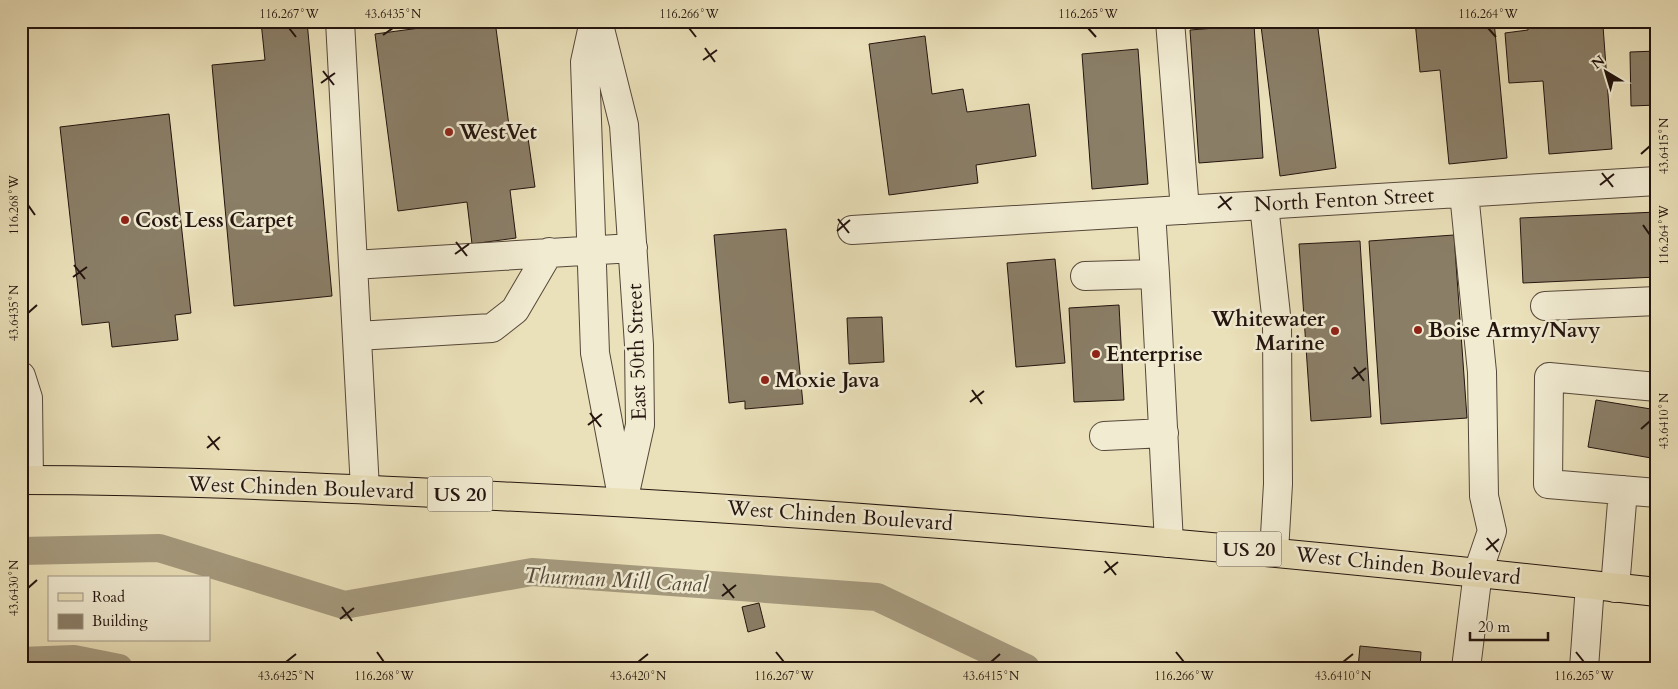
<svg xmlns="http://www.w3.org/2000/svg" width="1678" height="689" font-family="Cardo,serif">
<rect width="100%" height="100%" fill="#eae0b9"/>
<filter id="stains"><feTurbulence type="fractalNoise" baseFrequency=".004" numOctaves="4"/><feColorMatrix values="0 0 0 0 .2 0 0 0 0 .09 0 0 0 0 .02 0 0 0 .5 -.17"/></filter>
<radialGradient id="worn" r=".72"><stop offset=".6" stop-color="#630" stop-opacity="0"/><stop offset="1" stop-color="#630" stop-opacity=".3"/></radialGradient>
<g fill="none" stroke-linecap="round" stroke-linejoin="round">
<path stroke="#a69b7f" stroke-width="28" d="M 21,551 L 159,548 L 344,605 L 532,572 L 877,597 L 1026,668
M 21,661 L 74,659 L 119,668"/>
</g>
<path fill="#8a7e67" stroke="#23140e" d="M 307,21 L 332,296 L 234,306 L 212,65 L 265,60 L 261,22 Z
M 472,21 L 495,21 L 510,133 L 527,131 L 535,187 L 510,190 L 516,238 L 472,244 L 467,202 L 398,211 L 375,34 Z
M 1295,21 L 1317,21 L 1336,168 L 1280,176 L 1261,26 Z
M 1415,21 L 1494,21 L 1507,158 L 1449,164 L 1440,70 L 1420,72 Z
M 1528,21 L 1575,21 L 1576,28 L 1603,26 L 1612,149 L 1549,154 L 1543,81 L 1509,83 L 1505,33 L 1528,30 Z
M 1254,25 L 1263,158 L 1199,163 L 1190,30 Z
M 925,36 L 932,94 L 963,89 L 967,112 L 1029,104 L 1036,156 L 976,165 L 978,183 L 889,195 L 869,44 Z
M 1138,49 L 1148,184 L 1092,189 L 1082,54 Z
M 1657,51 L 1657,105 L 1631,106 L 1630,52 Z
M 169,114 L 191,313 L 175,315 L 178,340 L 112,347 L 109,322 L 82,325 L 60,127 Z
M 1657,212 L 1657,277 L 1523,283 L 1520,218 Z
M 786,229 L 803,404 L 745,409 L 745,401 L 729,403 L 714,235 Z
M 1454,235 L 1467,418 L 1381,424 L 1369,241 Z
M 1360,241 L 1371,417 L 1311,421 L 1299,244 Z
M 1055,259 L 1065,363 L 1016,367 L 1007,263 Z
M 1119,305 L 1124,400 L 1074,402 L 1069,308 Z
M 882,317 L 884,362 L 849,364 L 847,318 Z
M 1596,400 L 1657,410 L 1657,459 L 1588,447 Z
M 759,603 L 765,627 L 748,632 L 742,607 Z
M 1360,646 L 1421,652 L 1420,668 L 1358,668 Z"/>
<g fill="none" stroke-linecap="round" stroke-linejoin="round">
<defs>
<path id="minor" d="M 340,21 L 365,489
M 594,21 L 585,62 L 595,353 L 621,491
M 598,21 L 624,125 L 639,345 L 640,425 L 623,502
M 1170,21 L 1185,210
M 1464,193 L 1482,372 L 1484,496 L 1492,531 L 1478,572 L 1466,668
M 1264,205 L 1277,324 L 1278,484 L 1274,552
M 1151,212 L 1155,274
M 852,230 L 1657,181
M 353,265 L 633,248
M 1085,276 L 1155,274 L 1169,543
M 1545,306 L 1657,301
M 357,336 L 492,328 L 515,310 L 549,252
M 21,376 L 28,398 L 29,480
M 1657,387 L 1549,377 L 1548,484 L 1657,493
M 1104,436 L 1164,433
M 1615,588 L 1623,490
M 1584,668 L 1590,585"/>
<path id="major" d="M 21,480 C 172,480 324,487 474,495 C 870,513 1263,549 1657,592"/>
</defs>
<use href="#minor" stroke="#554739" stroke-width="30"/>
<use href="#major" stroke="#23140e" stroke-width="30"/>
<use href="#minor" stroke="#f1ebd2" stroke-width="28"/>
<use href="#major" stroke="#eae0b9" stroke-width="28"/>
</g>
<path fill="none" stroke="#23140e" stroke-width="2" d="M 289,28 L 296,37M 689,28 L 696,37M 1088,28 L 1096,37M 1488,28 L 1496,37M 383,35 L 393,28M 705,48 L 715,62M 703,60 L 717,50M 323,71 L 334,85M 321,83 L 335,73M 1641,154 L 1650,146M 1602,173 L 1613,187M 1600,185 L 1614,174M 1220,196 L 1231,210M 28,205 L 35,215M 1218,208 L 1232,197M 838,219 L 849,233M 1643,225 L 1650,235M 837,231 L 850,220M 456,242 L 467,256M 455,254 L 469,244M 74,265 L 85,279M 73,277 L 87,267M 28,313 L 37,305M 1354,367 L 1364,381M 1352,379 L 1366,368M 972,390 L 982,404M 970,402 L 984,391M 590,413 L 601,427M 588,425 L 602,414M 1641,429 L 1650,421M 208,436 L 219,450M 207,448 L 220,437M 1487,538 L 1498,552M 1486,550 L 1499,539M 1105,561 L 1116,575M 1104,573 L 1118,562M 723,584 L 734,598M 28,588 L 37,580M 722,596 L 736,585M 342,607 L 352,621M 340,619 L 354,608M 377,652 L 384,662M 776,652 L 784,662M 1176,652 L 1184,662M 1576,652 L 1584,662M 286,662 L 296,654M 638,662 L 648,654M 991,662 L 1000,654M 1343,662 L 1353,654"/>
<g fill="#8f2418" stroke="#f1ebd2" stroke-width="2">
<circle cx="449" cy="132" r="5"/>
<circle cx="125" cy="220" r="5"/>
<circle cx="1418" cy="330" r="5"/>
<circle cx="1335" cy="331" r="5"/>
<circle cx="1096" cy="354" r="5"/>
<circle cx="765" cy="380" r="5"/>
</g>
<g text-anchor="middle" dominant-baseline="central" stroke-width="5" stroke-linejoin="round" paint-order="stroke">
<g fill="#f1ebd2" stroke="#615449" stroke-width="1">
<rect x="427.5" y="476.5" width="65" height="35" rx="4"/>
<rect x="1216.5" y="531.5" width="65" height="35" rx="4"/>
</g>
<g font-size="20" font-weight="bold" fill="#23140e">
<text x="460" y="494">US 20</text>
<text x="1249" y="549">US 20</text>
</g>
<g font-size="21" font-weight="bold" fill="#23140e" stroke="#f1ebd2" text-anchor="start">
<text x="459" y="132">WestVet</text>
<text x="135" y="220">Cost Less Carpet</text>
<text x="1325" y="319" text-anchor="end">Whitewater<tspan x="1325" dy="24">Marine</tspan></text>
<text x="1428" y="330">Boise Army/Navy</text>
<text x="1106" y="354">Enterprise</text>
<text x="775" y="380">Moxie Java</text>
</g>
<g font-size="21" fill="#23140e" stroke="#f1ebd2">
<text transform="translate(1344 200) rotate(-3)">North Fenton Street</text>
<text transform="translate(637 352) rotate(-92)">East 50th Street</text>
<text transform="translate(301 488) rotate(2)">West Chinden Boulevard</text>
<text transform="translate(840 516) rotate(4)">West Chinden Boulevard</text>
<text transform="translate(1408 566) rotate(6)">West Chinden Boulevard</text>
</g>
<g font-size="22" font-style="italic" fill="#574a3b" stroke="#f1ebd2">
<text transform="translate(616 580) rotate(3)">Thurman Mill Canal</text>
</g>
</g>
<rect width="1678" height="689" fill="none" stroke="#eae0b9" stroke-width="55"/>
<rect x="48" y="576" width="162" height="65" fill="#f1ebd2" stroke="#9f9584"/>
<rect x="58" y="593" width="25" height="8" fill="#eae0b9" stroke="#9f9584"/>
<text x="92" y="602" font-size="15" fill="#23140e">Road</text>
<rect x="58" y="614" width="25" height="15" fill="#8a7e67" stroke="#9f9584"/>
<text x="92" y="626" font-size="15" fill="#23140e">Building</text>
<g transform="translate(1606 72) rotate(322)" stroke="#f1ebd2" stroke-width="4" paint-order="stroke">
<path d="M0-4L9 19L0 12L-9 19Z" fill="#23140e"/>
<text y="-8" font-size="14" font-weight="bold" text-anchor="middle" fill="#23140e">N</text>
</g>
<path d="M1470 632v8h78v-8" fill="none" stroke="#23140e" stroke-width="2.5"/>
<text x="1478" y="632" font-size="15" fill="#23140e" stroke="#f1ebd2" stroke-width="4" paint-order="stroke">20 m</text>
<rect x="28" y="28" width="1622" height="634" fill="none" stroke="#23140e" stroke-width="2"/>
<g font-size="12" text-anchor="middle" fill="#23140e">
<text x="289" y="18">116.267°W</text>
<text x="393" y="18">43.6435°N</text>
<text x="689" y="18">116.266°W</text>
<text x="1088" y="18">116.265°W</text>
<text x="1488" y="18">116.264°W</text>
<text transform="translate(1664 146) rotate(-90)" y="4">43.6415°N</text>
<text transform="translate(14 205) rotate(-90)" y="4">116.268°W</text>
<text transform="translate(1664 235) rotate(-90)" y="4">116.264°W</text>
<text transform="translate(14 313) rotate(-90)" y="4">43.6435°N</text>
<text transform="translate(1664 421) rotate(-90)" y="4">43.6410°N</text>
<text transform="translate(14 588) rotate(-90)" y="4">43.6430°N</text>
<text x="286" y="680">43.6425°N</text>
<text x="384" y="680">116.268°W</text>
<text x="638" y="680">43.6420°N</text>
<text x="784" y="680">116.267°W</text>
<text x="991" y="680">43.6415°N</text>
<text x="1184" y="680">116.266°W</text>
<text x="1343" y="680">43.6410°N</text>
<text x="1584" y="680">116.265°W</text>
</g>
<rect width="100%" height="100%" filter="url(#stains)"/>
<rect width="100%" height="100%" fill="url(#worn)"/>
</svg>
